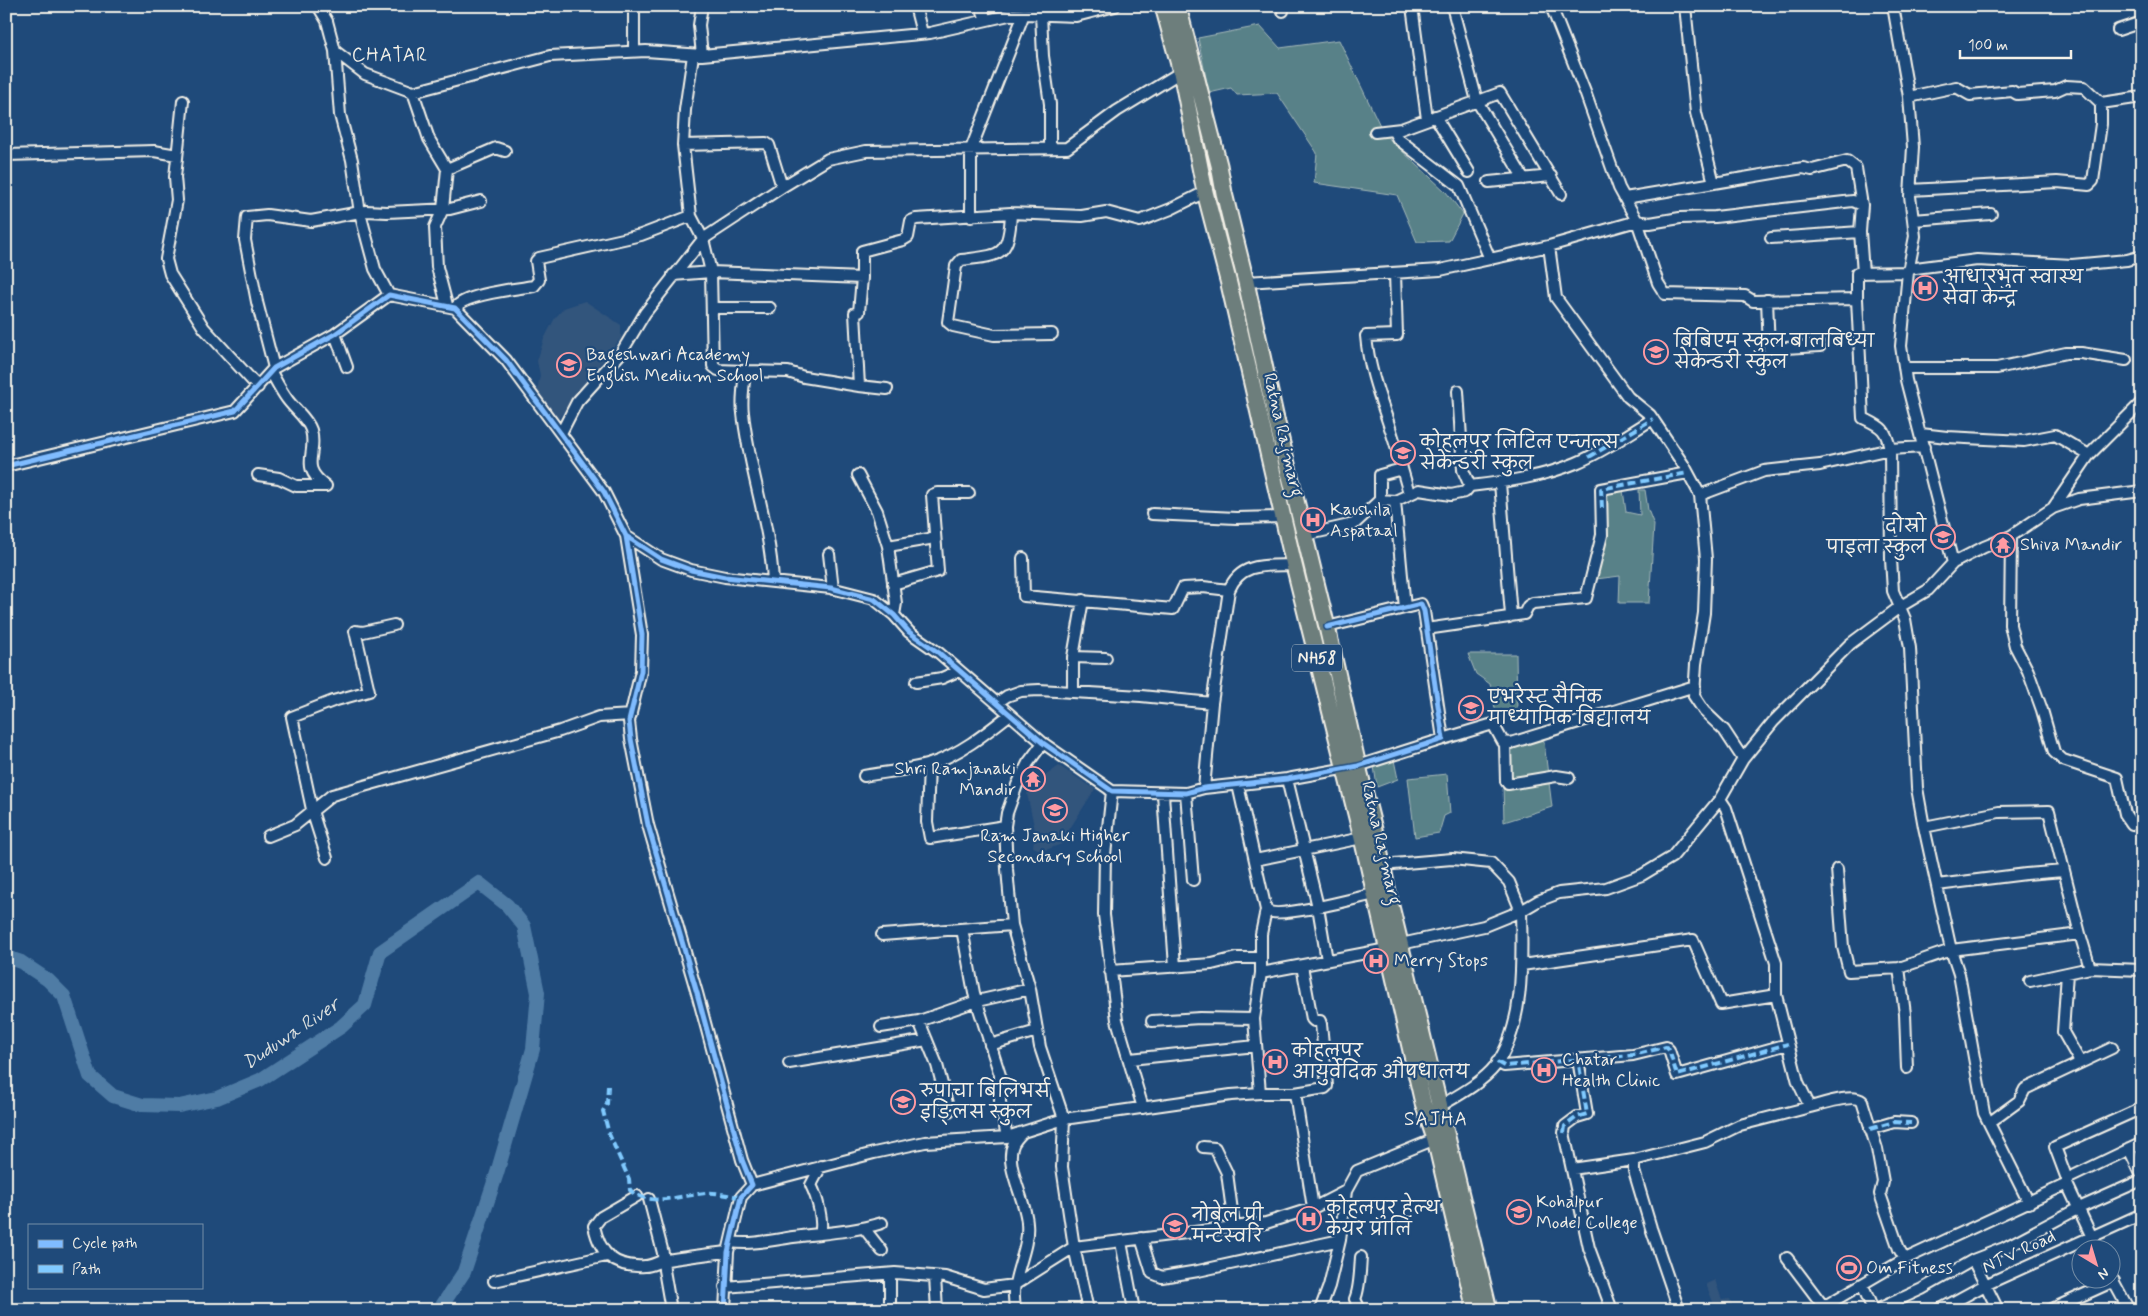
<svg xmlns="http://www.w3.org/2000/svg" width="2148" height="1316" font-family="Mynerve,'Playpen Sans Deva',sans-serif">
<rect width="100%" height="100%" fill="#1f4a7a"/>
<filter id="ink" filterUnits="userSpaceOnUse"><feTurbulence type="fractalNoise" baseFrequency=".02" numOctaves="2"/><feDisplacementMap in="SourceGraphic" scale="10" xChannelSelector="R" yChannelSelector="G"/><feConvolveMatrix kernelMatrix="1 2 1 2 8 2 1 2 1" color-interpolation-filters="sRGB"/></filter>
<g filter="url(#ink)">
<path fill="#32547c" d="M 585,301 L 621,325 L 621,338 L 579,390 L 556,422 L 539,399 L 537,391 L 540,375 L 537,361 L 544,339 L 555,318 L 564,308 Z
M 1059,766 L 1095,789 L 1067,833 L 1067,842 L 1043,851 L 1033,847 L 1035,830 L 1027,794 L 1042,778 Z
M 1526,1201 L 1526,1222 L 1513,1225 L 1512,1202 Z
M 1715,1280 L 1722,1300 L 1730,1299 L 1734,1310 L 1723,1310 L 1721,1306 L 1716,1310 L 1706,1284 Z"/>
<path fill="#588188" stroke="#a6b9b8" d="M 1260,26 L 1280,48 L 1339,40 L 1384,134 L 1446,192 L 1463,214 L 1449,241 L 1417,242 L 1397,195 L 1314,183 L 1317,153 L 1277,93 L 1237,95 L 1231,88 L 1209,93 L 1198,38 Z
M 1623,490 L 1626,512 L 1640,515 L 1639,490 L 1645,490 L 1648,510 L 1654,525 L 1649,603 L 1619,603 L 1620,576 L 1596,579 L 1606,529 L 1604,495 Z
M 1468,654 L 1516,654 L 1517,712 L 1497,718 L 1490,684 L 1476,674 Z
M 1543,734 L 1552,807 L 1504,822 L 1502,745 Z
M 1394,760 L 1398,779 L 1377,787 L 1374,766 Z
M 1447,774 L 1450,813 L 1444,816 L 1439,833 L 1415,837 L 1408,778 Z"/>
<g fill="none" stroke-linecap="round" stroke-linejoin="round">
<path stroke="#507ca5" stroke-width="14" d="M 6,957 L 21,962 L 48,980 L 64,996 L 90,1076 L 113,1096 L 142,1105 L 179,1106 L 217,1098 L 260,1080 L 341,1027 L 365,1005 L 380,952 L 479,883 L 507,905 L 524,926 L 538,993 L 533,1049 L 497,1173 L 464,1272 L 439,1310"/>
<defs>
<path id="minor" d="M 318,6 L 327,21 L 335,51 L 340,115 L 352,160 L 360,213 L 375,269 L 389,295
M 634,6 L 634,51
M 915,6 L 922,33
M 981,6 L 986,20
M 1283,6 L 1283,11
M 1412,6 L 1427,119
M 1452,6 L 1477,101 L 1524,179
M 1551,6 L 1585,92 L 1619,188 L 1637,221 L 1658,283 L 1665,294 L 1745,296 L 1753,301 L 1857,299 L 1857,273 L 1908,272
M 1685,6 L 1696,113 L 1714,183
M 1893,6 L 1909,97 L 1913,147 L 1910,196 L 1915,236 L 1908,272 L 1901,346 L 1906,380 L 1953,563
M 1041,14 L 1043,56 L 1050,104 L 1050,148
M 2118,30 L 2142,22
M 335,51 L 365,74 L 413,92 L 550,56 L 646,51 L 702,55 L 930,33 L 1009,15 L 1024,14 L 1076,16 L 1115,6
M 693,55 L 685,110 L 683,145 L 691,216 L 703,239 L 711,272 L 713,366 L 718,370 L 745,371 C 744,384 741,400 743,413 C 749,470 770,524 773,581
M 702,55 L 699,25 L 702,6
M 413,92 L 429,139 L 447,169 L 443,209 L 435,227 L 437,267 L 447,305
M 1909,97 L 1956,87 L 1970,95 L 2012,91 L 2017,94 L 2055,91 L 2066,86 L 2084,87 L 2101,103 L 2142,97
M 183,101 L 175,177 L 177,200 L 166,259 L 170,274 L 204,328 L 258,387
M 1435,116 L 1469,172
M 1393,130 L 1398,139 L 1459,186 L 1490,259
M 1375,132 L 1401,129 L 1500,93 L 1561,194
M 683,145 L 766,143 L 769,145 L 782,187
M 6,155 L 154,151 L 177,155
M 447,169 L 496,148 L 505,151
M 1489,182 L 1551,176
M 1910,190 L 2057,182 L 2089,185 L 2093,181 L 2101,124 L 2101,103
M 1625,198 L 1803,168 L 1812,170 L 1847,161 L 1856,168 L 1862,205
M 1011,213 C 1009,258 1000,255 961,260 L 956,266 L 948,322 L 953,326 L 994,335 L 1052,334
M 971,217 L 971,149 L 1024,14
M 1913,220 L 1991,214
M 1860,232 L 1863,273
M 1549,246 L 1556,298 L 1628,397 L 1650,415 L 1685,467 L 1700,495 L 1706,559 L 1704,613 L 1696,664 L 1694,696 L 1704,711 L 1724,730 L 1743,759
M 1908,269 L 1977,260 L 2072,265 L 2127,260 L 2142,256
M 673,275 L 711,272 L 862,278 L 862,251 L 903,240 L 908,237 L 911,221 L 916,219 L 1011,213 L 1082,216 L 1106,212 L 1140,221 L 1171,209 L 1205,192
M 862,278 L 859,312 L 855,313 L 859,386 L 887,389
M 1246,282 L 1440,270 L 1549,246 L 1637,221 L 1650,223 L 1680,218 L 1715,217 L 1853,201 L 1862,205 L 1860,232 L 1771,238
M 1857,299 L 1863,418 C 1881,427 1886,428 1890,449 L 1891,559 L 1893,591 L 1905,619 L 1910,648 L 1917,788 L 1924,827 L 1951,950 L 1959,974 L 1984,1113 L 2029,1203
M 1767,300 L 1769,349 L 1820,346
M 455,308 C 464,294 516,289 534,286 L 539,280 L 536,261 L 539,258 L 641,235 L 691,216
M 712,308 L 770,308
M 335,334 L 347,367
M 274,368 L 257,302 L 245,240 L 247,217 L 267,215 L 311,221 L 366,211 L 387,212 L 450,209 L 481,201
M 1905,368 L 1997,368 L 2066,353 L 2081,353 L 2126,360
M 745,371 L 788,372 L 804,377 L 859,386
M 271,372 C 276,381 281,391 287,399 C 294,409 307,418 311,430 C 318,455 298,466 326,486
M 1458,391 L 1463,470 L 1470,486
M 561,433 L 577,402 L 621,353 L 645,313 L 703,239 L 782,187 L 828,159 L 866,151 L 1067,148 L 1117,111 L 1181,72
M 1921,434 L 1947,437 L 2024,441 L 2055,435 L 2089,455
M 6,466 L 235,411 L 274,368 L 335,334 L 389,295 L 455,308 L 506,360 L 604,492 L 626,536 L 642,635 L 641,671 L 629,721 L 631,739 L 648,825 L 697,993 L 742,1160 L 752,1185 L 741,1197 L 728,1252 L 725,1310
M 1402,469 L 1409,493
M 258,475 L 279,478 L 296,486 L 326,486
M 858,475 L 877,511 L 888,546 L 896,603 L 894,615
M 1700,495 L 1764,471 L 1820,465 L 1890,449 L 1924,447
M 1380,500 L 1395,501 L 1419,490 L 1451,495 L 1465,492 L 1470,486 C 1505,482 1543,477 1576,463 C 1603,452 1628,434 1653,419
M 1395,501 L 1405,608
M 2053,508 L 2079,499 L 2142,491
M 1152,514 L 1236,518 L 1283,517
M 1305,535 L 1354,524 L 1380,500 L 1380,475 L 1402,469 C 1392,424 1370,383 1366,336 L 1397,335 L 1395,273
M 626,536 L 661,559 L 691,570 L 725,577 L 831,588 L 874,599 L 894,615 L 909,632 L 939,653 L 1043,743 L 1112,791 L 1186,793 L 1204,788 L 1287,779 L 1358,766 L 1443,739 L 1424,611 L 1421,604 L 1327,627
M 2011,536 L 2010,625 L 2015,646 L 2028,671 L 2042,710 L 2054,752 L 2063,760 L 2117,778 L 2125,814 L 2132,824 L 2142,825
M 888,546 L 929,539 L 935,536
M 829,554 L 833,589
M 1023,558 L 1024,596 L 1173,609 L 1183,588 L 1203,587 L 1229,590 L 1212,703 L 1204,788
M 893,584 L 938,571 L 932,495 L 937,493 L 969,493
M 1229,590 C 1241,561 1268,566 1294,565
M 1510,616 L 1524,614 L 1528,606 L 1533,603 L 1586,598 L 1602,535 L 1601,489 L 1688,473
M 1426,629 L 1509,617 L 1511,615 L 1500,483
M 1073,657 L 1106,658
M 916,682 L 942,678 L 958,671
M 1073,692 L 1073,657 L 1083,600
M 997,703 L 1007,696 L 1021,691 L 1039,690 L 1141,696 L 1212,703
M 1443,739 L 1493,724 L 1503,742 L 1511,743 L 1695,686
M 1505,744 L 1506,781 L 1508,784 L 1556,776 L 1569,778
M 929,764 L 927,822 L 930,838 L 1005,826
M 864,776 C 886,772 909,770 930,764 C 960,754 985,734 1009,715
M 1287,779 L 1318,907 L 1327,960
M 1238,785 L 1266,910 L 1261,934 L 1261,973 L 1254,1019 L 1260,1093
M 1112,791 L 1105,855 L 1104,915 L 1117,1020 L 1143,1108
M 1186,793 L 1193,880
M 1163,794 L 1175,967
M 1924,827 L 1999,812 L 2049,811 L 2080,934
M 268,836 L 295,825 L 332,795 L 560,731 L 599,717 L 631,715
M 327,858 L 313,814 L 292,717 L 333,701 L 369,691 L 355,631 L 363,632 L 394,625
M 1255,860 L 1362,838
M 1382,865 L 1452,859 L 1491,863 L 1509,882 L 1521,911 L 1538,901 L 1559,893 L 1606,888 L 1642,875 L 1672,857 L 1720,799 L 1743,759 L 1773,722 L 1850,644 L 1901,606 L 1928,590 L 1953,563 L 1984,547 L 2011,536 L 2053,508 L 2089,455 L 2142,402
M 1837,869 L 1843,947 L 1849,971 L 1899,968 L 1951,950 L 2080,934 L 2090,968 L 2142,970
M 1937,885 L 2026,874 L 2064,871
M 1266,910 C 1277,920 1356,898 1374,894
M 962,929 L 974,993 L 1000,1075 L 1000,1102 L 1007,1137
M 882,935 L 1012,925
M 1401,944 L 1484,926 L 1521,911 C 1522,959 1525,1024 1496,1065 C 1483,1082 1459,1095 1440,1106
M 1522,965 L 1693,940 L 1721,1004 L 1776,995
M 1899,968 L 1905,1014 L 1907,1068
M 1110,971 L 1212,964 L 1236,958 L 1261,958
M 1261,973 L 1387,949
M 2067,973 L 2063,1032 L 2080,1062
M 2030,981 L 2090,968
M 919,1021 L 937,1065 L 949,1111
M 1152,1021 L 1200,1018 L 1254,1019
M 881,1027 L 919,1021 L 977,1001 L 1030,989
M 990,1045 L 1037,1031
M 1130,1059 L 1256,1046
M 1578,1059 L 1587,1114 L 1577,1117 L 1565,1126 L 1564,1133 L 1589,1248 L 1612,1310
M 1497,1062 L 1504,1066 L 1633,1055 L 1666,1047 L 1669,1050 L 1677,1075 L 1788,1044
M 789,1063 L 927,1040
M 1295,1093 L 1325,1088 L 1327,1086 L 1321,1024 L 1320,1021 L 1314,1021 L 1312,1019 L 1302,966
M 1810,1107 C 1822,1104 1853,1093 1862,1101 L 1877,1149 L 1883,1182 L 1880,1194 L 1899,1249 L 1905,1259
M 1989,1123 L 2019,1101 L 2025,1089 L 2112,1048
M 1870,1129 L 1894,1122 L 1911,1123
M 1203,1147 L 1215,1148 L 1227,1173 L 1234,1226
M 2129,1149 L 2142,1176
M 1634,1160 L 1634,1171 L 1651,1228 L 1679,1310
M 1572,1169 L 1634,1160 L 1705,1142 L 1740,1125 L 1810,1107 L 1798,1082 L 1776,995 L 1776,963 L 1726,808 L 1720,799
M 2067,1179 L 2142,1143
M 752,1185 L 874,1153 L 925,1142 L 1007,1137 L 1064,1119 L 1231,1095 L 1260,1093 L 1295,1093 L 1313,1208
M 637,1196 L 601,1217 L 594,1226 C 600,1254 614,1268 645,1266 C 652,1266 659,1261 667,1260 C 687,1257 707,1254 728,1252
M 649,1199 L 663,1253 L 664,1270 L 671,1310
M 864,1228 L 882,1251
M 820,1234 C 824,1221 817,1197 811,1185 L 821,1166
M 1141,1238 L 1152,1273 L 1162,1277 L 1198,1271 L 1340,1240
M 731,1242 C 752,1245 773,1240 793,1237 C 823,1233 853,1232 882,1223
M 1121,1242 L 1134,1310
M 2097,1248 L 2067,1184 L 2067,1179 L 2055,1147 L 2142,1108
M 1787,1258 L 1824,1307
M 1973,1260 L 1998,1310
M 890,1274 L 890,1310
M 2110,1275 L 2129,1310
M 935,1277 L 937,1310
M 494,1281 L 606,1256
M 1862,1284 L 1873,1310
M 725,1287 L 895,1273 L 945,1277 L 984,1289 L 1014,1285 L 1074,1247 L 1062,1167 L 1064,1119 L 1040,1047 L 1030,989 L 1012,925 L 1007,869 L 1005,826 L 1007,813 L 1017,785 L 1028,763 L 1043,743
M 1016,1310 C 1007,1281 1030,1253 1027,1223 C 1026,1200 1004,1165 1013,1145 C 1015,1140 1019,1136 1022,1133
M 1088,1310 L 1074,1247 L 1266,1223 L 1313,1208 L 1346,1191
M 1320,1310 L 1329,1286 L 1340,1240 L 1346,1191 L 1357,1171 L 1435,1139
M 1360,1310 L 1355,1299 C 1360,1288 1360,1270 1361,1257
M 1818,1310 L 1905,1259 L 2067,1184
M 1876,1310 L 1922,1289 L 1973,1260 L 2004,1248 L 2079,1208 L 2142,1180
M 1939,1310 L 1985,1285 L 2142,1214
M 2050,1310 L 2114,1281"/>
<path id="highway" d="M 1163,6 L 1181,72 L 1205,192 L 1229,284 L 1294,565 L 1362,838 L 1423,1103 L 1435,1139 L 1475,1310
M 1178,6 L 1219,165 L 1224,193 L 1246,282 L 1275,415 L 1327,627 L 1358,766 L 1378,845 L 1390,902 L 1489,1310"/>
</defs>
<use href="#minor" stroke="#f4f1e8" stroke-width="14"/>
<use href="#highway" stroke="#f4f1e8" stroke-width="19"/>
<use href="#minor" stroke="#1f4a7a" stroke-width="10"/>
<use href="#highway" stroke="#6d7e7c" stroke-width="15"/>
<path stroke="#80caff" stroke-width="4" stroke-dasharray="8 4" stroke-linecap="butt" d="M 1589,457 L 1653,419
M 1602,508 L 1601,489 L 1688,473
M 1497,1062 L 1504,1066 L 1633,1055 L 1666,1047 L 1669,1050 L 1677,1075 L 1788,1044
M 608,1086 L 607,1104 L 603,1111 L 609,1134 L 629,1179 L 630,1190 C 649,1208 682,1195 706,1193 C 717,1192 729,1196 741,1197
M 1870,1129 L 1894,1122 L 1911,1123
M 1564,1133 L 1565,1126 L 1577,1117 L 1587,1114 L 1578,1059"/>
<defs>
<path id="cycleway" d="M 6,466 L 235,411 L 274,368 L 335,334 L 389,295 L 455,308 L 506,360 L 604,492 L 626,536 L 642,635 L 641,671 L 629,721 L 631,739 L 648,825 L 697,993 L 742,1160 L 752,1185 L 741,1197 L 728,1252 L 725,1310
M 626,536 L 661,559 L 691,570 L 725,577 L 831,588 L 874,599 L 894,615 L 909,632 L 939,653 L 1043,743 L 1112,791 L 1186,793 L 1204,788 L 1287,779 L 1358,766 L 1443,739 L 1424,611 L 1421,604 L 1327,627"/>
</defs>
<use href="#cycleway" stroke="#1f4a7a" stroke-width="8"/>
<use href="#cycleway" stroke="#80bcff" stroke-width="5"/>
</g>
</g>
<defs>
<symbol id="hospital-ring" viewBox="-11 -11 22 22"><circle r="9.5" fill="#1f4a7a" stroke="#ff9aa2" stroke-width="1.5"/><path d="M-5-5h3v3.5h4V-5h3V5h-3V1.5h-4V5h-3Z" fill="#ff9aa2"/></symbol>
<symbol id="school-ring" viewBox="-11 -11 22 22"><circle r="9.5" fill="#1f4a7a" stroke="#ff9aa2" stroke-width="1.5"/><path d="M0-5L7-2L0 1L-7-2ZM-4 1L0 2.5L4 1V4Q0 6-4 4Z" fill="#ff9aa2"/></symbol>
<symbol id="temple-ring" viewBox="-11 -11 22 22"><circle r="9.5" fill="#1f4a7a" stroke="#ff9aa2" stroke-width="1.5"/><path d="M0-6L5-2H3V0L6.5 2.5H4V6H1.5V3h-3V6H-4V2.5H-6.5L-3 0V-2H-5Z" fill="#ff9aa2"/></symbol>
<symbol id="university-ring" viewBox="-11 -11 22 22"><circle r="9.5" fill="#1f4a7a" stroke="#ff9aa2" stroke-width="1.5"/><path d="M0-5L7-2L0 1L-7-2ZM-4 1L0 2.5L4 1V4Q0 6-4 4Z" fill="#ff9aa2"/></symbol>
<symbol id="stadium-ring" viewBox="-11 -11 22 22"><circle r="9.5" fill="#1f4a7a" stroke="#ff9aa2" stroke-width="1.5"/><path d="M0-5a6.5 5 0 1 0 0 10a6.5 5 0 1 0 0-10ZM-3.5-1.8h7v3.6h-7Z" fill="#ff9aa2"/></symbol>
</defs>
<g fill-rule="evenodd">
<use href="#hospital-ring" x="1911" y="274" width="28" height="28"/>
<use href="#school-ring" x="1642" y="338" width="28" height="28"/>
<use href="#school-ring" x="555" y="351" width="28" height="28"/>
<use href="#school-ring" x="1389" y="439" width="28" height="28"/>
<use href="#hospital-ring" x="1299" y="506" width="28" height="28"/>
<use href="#school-ring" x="1929" y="523" width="28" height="28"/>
<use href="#temple-ring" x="1989" y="531" width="28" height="28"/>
<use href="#school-ring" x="1457" y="694" width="28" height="28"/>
<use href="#temple-ring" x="1019" y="765" width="28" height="28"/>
<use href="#school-ring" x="1041" y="796" width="28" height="28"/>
<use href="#hospital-ring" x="1362" y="947" width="28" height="28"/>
<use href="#hospital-ring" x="1261" y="1048" width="28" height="28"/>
<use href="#hospital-ring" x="1530" y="1056" width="28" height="28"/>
<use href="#school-ring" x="889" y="1088" width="28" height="28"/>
<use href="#university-ring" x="1505" y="1198" width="28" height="28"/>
<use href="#hospital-ring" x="1295" y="1205" width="28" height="28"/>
<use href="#school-ring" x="1161" y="1212" width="28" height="28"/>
<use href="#stadium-ring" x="1835" y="1254" width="28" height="28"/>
</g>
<g text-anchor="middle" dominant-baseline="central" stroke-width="4.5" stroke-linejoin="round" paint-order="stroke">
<rect fill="#1f4a7a" stroke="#b4bfc7" stroke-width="1" x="1292" y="644.5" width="50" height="27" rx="4"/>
<g font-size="16" font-weight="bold" fill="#f4f1e8">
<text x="1317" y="658">NH58</text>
</g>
<g font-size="18" fill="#f4f1e8" stroke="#1f4a7a" text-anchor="start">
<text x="1942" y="278">आधारभुत स्वास्थ<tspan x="1942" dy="21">सेवा केन्द्र</tspan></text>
<text x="1674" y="342">बिबिएम स्कुल बालबिध्या<tspan x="1674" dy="21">सेकेन्डरी स्कुल</tspan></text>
<text x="586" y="355">Bageshwari Academy<tspan x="586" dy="21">English Medium School</tspan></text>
<text x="1420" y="443">कोहलपुर लिटिल एन्जल्स<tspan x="1420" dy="21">सेकेन्डरी स्कुल</tspan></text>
<text x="1330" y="510">Kaushila<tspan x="1330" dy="21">Aspataal</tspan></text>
<text x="1926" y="527" text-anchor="end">दोस्रो<tspan x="1926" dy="21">पाइला स्कुल</tspan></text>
<text x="2020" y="545">Shiva Mandir</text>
<text x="1488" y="698">एभरेस्ट सैनिक<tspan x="1488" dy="21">माध्यामिक बिद्यालय</tspan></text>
<text x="1016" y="769" text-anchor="end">Shri Ramjanaki<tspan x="1016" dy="21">Mandir</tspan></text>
<text x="1055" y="836" text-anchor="middle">Ram Janaki Higher<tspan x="1055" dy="21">Secondary School</tspan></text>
<text x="1394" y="961">Merry Stops</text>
<text x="1292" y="1052">कोहलपुर<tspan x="1292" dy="21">आयुर्वेदिक औषधालय</tspan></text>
<text x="1562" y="1060">Chatar<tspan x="1562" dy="21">Health Clinic</tspan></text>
<text x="920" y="1092">रुपाचा बिलिभर्स<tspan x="920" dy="21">इङ्लिस स्कुल</tspan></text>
<text x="1536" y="1202">Kohalpur<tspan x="1536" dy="21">Model College</tspan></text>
<text x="1326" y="1209">कोहलपुर हेल्थ<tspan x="1326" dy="21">केयर प्रालि</tspan></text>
<text x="1192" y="1216">नोबेल प्री<tspan x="1192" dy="21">मन्टेस्वरि</tspan></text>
<text x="1866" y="1268">Om Fitness</text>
</g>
<g font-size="18" fill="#f4f1e8" stroke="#1f4a7a">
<text transform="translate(1283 435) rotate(77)">Ratna Rajmarg</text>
<text transform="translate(1381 843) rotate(77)">Ratna Rajmarg</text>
<text transform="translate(2019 1252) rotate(-25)">NTV Road</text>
</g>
<g font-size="19" letter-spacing="1" fill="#f4f1e8" stroke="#1f4a7a">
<text x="390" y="55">CHATAR</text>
<text x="1436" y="1119">SAJHA</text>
</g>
<g font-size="19" font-style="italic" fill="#dbdfde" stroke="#1f4a7a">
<text transform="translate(291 1034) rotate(-34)">Duduwa River</text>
</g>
</g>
<rect width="2148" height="1316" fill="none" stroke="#1f4a7a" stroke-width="25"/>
<rect x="12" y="12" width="2123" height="1291" fill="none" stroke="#f4f1e8" stroke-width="2" filter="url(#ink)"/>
<rect x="28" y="1224" width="175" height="65" fill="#1f4a7a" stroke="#748da6"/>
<rect x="38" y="1240" width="25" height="8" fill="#80bcff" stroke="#748da6"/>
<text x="72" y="1248" font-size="15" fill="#f4f1e8">Cycle path</text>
<rect x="38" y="1265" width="25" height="8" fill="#80caff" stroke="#748da6"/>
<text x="72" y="1274" font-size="15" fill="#f4f1e8">Path</text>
<g transform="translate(2096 1264) rotate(142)"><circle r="24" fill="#1f4a7a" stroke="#748da6"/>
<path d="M0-4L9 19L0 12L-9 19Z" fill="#ff9aa2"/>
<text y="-8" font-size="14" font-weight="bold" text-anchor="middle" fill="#f4f1e8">N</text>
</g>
<path d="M1960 50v8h111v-8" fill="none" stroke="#f4f1e8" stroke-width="2.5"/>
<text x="1968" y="50" font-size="15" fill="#f4f1e8" stroke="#1f4a7a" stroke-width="4" paint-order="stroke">100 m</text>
</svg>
